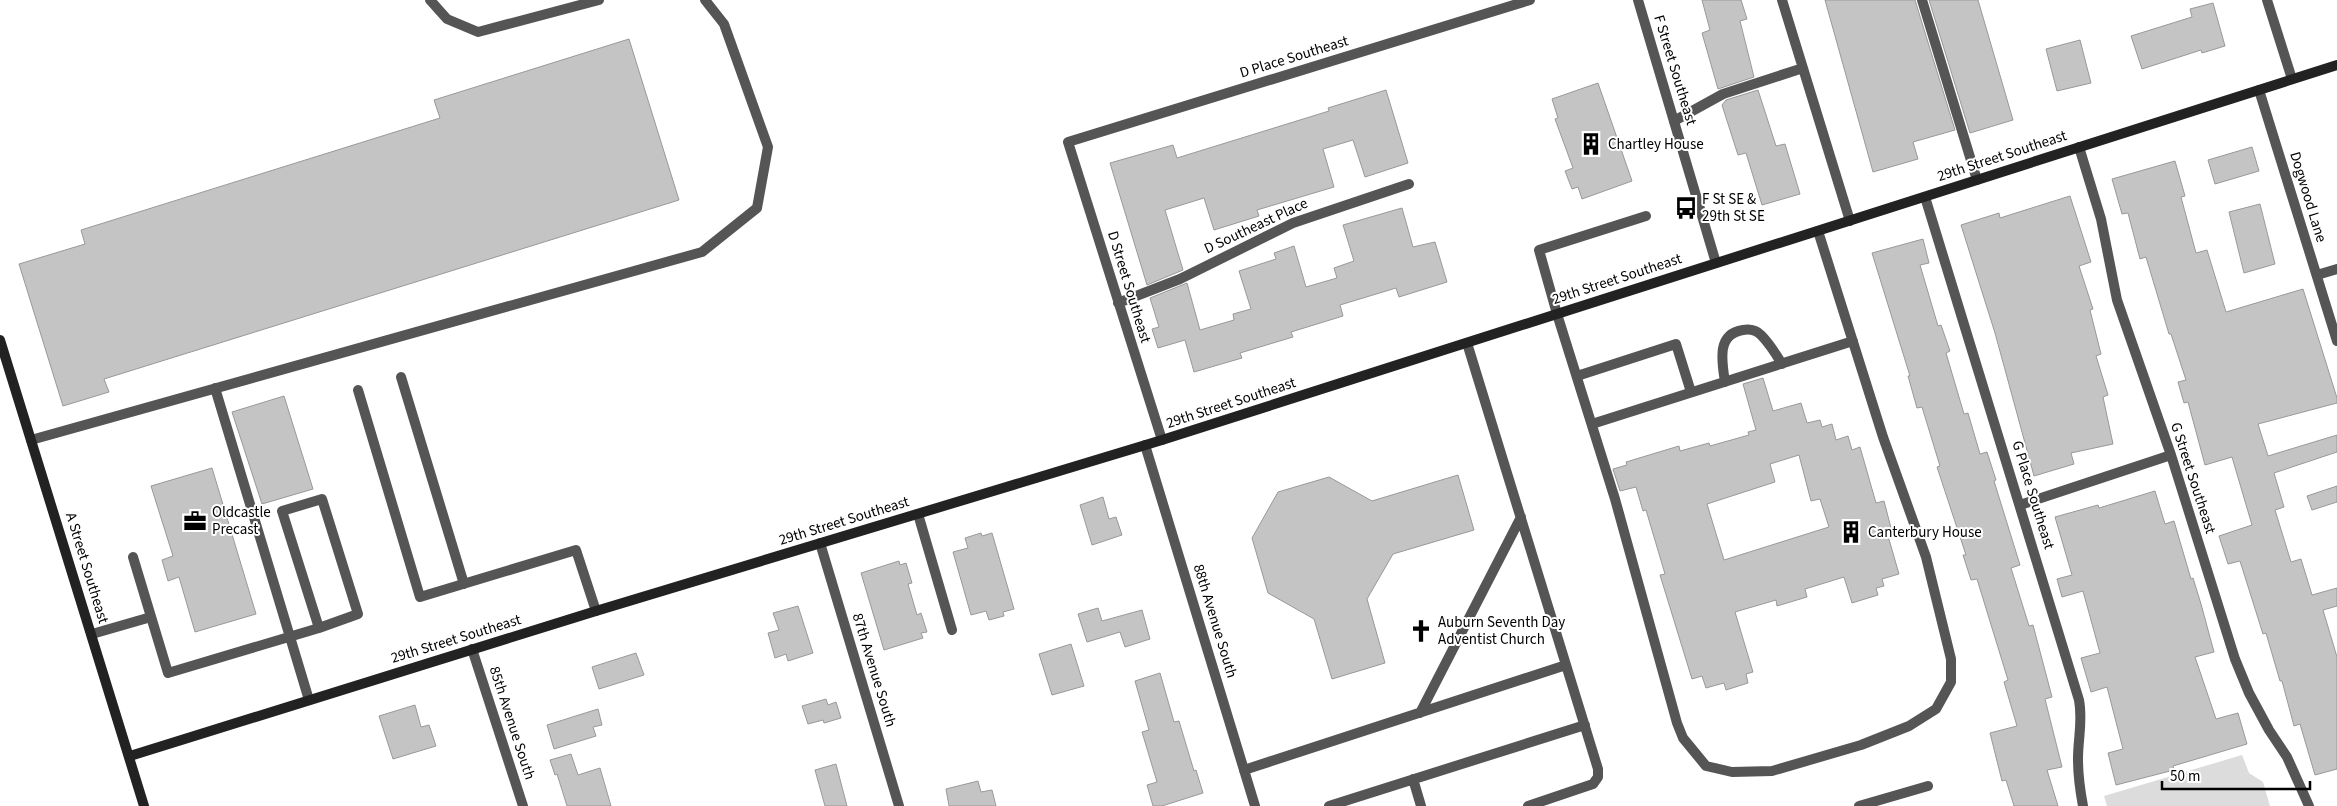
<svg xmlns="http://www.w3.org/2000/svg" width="2337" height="806" font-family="'Source Sans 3',sans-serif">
<rect width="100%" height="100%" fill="#fff"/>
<path fill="#dcdcdc" d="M 2242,755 L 2249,773 L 2263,782 L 2270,806 L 2107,806 L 2104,796 Z"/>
<path fill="#c4c4c4" stroke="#999" fill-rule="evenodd" d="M 1702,0 L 1741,0 L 1747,19 L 1740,21 L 1754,77 L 1718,89 L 1702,33 L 1710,30 Z
M 1825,0 L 1915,0 L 1955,130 L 1913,142 L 1918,159 L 1873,172 Z
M 1929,0 L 1978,0 L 2013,120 L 1970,133 Z
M 2213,3 L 2225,46 L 2202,53 L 2201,50 L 2142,69 L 2131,36 L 2192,17 L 2190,9 Z
M 629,39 L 679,200 L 104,379 L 109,392 L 63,406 L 19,264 L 85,244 L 81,230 L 440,118 L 434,100 Z
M 2080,40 L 2091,83 L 2057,91 L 2046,49 Z
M 1598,83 L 1632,181 L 1582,199 L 1578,187 L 1572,189 L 1565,171 L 1573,168 L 1555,119 L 1558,118 L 1552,99 Z
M 1386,90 L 1408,163 L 1365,177 L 1353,140 L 1323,149 L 1334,187 L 1257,210 L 1259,216 L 1214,230 L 1204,198 L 1165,210 L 1183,270 L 1147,285 L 1110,163 L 1173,145 L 1177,158 L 1329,111 L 1328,108 Z
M 1758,90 L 1776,146 L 1785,144 L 1800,194 L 1762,205 L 1746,153 L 1738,155 L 1722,105 L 1726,100 Z
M 2252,147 L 2259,171 L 2215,184 L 2208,160 Z
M 2175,161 L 2185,196 L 2181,197 L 2196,253 L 2207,250 L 2226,312 L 2303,289 L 2337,398 L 2337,403 L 2258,424 L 2268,456 L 2337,435 L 2337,452 L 2274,473 L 2284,507 L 2275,510 L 2291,562 L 2301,559 L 2312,595 L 2337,588 L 2337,606 L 2323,610 L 2337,657 L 2337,769 L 2315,775 L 2300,724 L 2294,726 L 2282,681 L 2280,681 L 2266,633 L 2263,634 L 2240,561 L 2228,564 L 2219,536 L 2252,525 L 2232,457 L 2205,465 L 2188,402 L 2184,403 L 2178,382 L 2186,380 L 2171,334 L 2169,334 L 2146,257 L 2140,259 L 2128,213 L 2122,214 L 2112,179 Z
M 2070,196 L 2091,262 L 2079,266 L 2093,309 L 2090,310 L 2101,354 L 2096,356 L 2108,395 L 2103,397 L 2113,444 L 2071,453 L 2074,464 L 2034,476 L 1995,333 L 1961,225 L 1999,213 L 2000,218 Z
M 2260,204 L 2275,264 L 2244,273 L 2229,212 Z
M 1402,208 L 1413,247 L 1435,242 L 1447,282 L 1399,297 L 1396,288 L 1340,305 L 1343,316 L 1291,332 L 1293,337 L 1240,353 L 1242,358 L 1194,372 L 1185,340 L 1158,348 L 1152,329 L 1159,327 L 1150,298 L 1187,283 L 1200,330 L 1234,320 L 1233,314 L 1251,309 L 1239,271 L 1276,259 L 1274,253 L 1294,246 L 1306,287 L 1337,278 L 1334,268 L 1354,261 L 1343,225 Z
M 1923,239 L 1929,263 L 1920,265 L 1938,326 L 1941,325 L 1950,351 L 1946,353 L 1964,414 L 1968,413 L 1980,454 L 1987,452 L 1996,480 L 1994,481 L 2020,565 L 2011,568 L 2029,626 L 2033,625 L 2052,697 L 2045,699 L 2062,767 L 2047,770 L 2058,806 L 2014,806 L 2006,780 L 2002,781 L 1990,733 L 2017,726 L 2004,682 L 2008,680 L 1977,579 L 1971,580 L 1963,555 L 1966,555 L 1937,467 L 1940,466 L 1922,407 L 1917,408 L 1908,376 L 1910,376 L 1872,253 Z
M 1763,378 L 1773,411 L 1801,403 L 1807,423 L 1820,420 L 1822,427 L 1832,424 L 1836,440 L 1848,436 L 1852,450 L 1860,447 L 1876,503 L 1884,501 L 1891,528 L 1886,529 L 1899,574 L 1882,579 L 1884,586 L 1876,588 L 1878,595 L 1852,603 L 1844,577 L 1805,589 L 1807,597 L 1777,606 L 1776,600 L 1735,612 L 1753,672 L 1746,674 L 1748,683 L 1726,690 L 1724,683 L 1706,688 L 1702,676 L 1692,679 L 1660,575 L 1665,574 L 1646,510 L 1643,511 L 1636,487 L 1620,491 L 1613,469 L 1627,465 L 1626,462 L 1679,446 L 1680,451 L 1709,443 L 1710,446 L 1749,435 L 1748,432 L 1756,430 L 1743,384 ZM 1799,455 L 1811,501 L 1820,499 L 1829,527 L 1724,560 L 1707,504 L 1775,482 L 1770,464 Z
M 284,396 L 313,489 L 262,504 L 232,412 Z
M 212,468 L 256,614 L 195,632 L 179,577 L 168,581 L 162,560 L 173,556 L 151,486 Z
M 1458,475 L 1474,530 L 1393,554 L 1367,599 L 1385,663 L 1332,679 L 1314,619 L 1268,593 L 1252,538 L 1278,492 L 1329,477 L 1372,501 Z
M 2337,486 L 2337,502 L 2312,510 L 2307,496 Z
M 2155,491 L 2165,524 L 2174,521 L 2191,579 L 2193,578 L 2201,604 L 2214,652 L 2195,657 L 2216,719 L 2238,713 L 2247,744 L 2173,766 L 2174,770 L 2116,785 L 2108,753 L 2123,749 L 2107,687 L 2091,692 L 2081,658 L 2100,653 L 2083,591 L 2062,597 L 2057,579 L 2072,575 L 2055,517 L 2098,505 L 2099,508 Z
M 1103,497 L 1109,519 L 1116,517 L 1122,535 L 1092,545 L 1080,505 Z
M 981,533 L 982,536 L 992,533 L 1014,609 L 1003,612 L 1004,616 L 989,620 L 986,611 L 971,615 L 953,552 L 968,548 L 965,538 Z
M 899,561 L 900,565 L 906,563 L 912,583 L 908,584 L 917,615 L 921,613 L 927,632 L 921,633 L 923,638 L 884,650 L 861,573 Z
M 798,606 L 813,653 L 788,661 L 786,654 L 775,658 L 768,633 L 779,630 L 773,613 Z
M 1098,608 L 1102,621 L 1142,610 L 1150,639 L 1125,647 L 1120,632 L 1087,642 L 1078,614 Z
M 1071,644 L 1084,686 L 1052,695 L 1039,654 Z
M 636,653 L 644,675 L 599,689 L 592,667 Z
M 1160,673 L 1174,722 L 1179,721 L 1194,771 L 1196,770 L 1203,793 L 1162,806 L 1153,806 L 1147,785 L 1157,782 L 1142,732 L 1149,730 L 1135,681 Z
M 826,699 L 828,705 L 836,702 L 841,718 L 824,723 L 823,720 L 808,724 L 802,706 Z
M 415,705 L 421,727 L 429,725 L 436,746 L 393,759 L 379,716 Z
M 598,709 L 602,725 L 593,727 L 596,736 L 554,749 L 547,725 Z
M 571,754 L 578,775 L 600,768 L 611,806 L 567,806 L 557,774 L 555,775 L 550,760 Z
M 836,764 L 847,806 L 825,806 L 815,770 Z
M 978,781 L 981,792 L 992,790 L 996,806 L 949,806 L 946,789 Z"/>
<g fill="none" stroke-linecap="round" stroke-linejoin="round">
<path stroke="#555" stroke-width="10" d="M 430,0 L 447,19 L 478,32 L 599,0
M 1782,0 L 1850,221
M 1922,0 L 1977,180
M 2267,0 L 2292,79
M 1674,121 L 1723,94 L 1803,68
M 1646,216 L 1539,250 L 1557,314 L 1615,499 L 1677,723 L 1683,738 L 1706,766 L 1732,772 L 1772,771 L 1861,745 L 1909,726 L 1936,709 L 1951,682 L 1951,659 L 1926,557 L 1883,437 L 1818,231
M 2317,275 L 2337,269
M 1467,343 L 1598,769 L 1598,777 L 1593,784 L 1528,806
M 1577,376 L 1676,344 L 1691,392
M 401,377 L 464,584
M 1725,382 C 1722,362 1716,334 1743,330 C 1749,329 1756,330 1761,335 C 1769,343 1776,354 1782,364
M 215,388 L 309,700
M 358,390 L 420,597 L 576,550 L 596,611
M 1592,424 L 1853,341
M 31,440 L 702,252 L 757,208 L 768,147 L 724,24 L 705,0
M 918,514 L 952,630
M 133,557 L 168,673 L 319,628 L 282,511 L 322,499 L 358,614 L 319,628
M 92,634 L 151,617
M 472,649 L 523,806
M 1420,713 L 1521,517
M 1244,770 L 1566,665
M 1413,779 L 1421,806
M 1329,806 L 1585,725
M 1859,806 L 1928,786"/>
<path stroke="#555" stroke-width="10" d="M 1638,0 L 1716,263
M 2259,90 L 2337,341
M 2079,147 L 2101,219 L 2117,300 L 2171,455 L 2235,659 L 2249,693 L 2269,730 L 2287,757 L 2309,806
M 1925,197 L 2079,700 C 2083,721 2078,738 2078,759 C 2078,775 2080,790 2083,806
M 1118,303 L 1180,279 L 1293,223 L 1409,184
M 1162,440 L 1068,142 L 1530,0
M 1145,445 L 1255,806
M 2020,505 L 2171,455
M 820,543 L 899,806"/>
<path stroke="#222" stroke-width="10" d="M 0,340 L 144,806
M 130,756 L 596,611 L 1162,440 L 2337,65"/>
</g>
<defs>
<symbol id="building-bare" viewBox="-9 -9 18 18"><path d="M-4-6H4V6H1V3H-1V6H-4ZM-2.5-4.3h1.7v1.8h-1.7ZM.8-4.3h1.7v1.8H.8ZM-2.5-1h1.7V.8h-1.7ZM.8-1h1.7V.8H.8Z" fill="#000" stroke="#fff" stroke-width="2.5" paint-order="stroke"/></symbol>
<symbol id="bus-bare" viewBox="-9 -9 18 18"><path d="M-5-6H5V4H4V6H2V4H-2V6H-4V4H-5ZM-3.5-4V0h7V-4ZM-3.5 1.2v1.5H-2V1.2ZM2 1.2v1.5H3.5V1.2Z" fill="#000" stroke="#fff" stroke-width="2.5" paint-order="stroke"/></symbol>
<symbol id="office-bare" viewBox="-9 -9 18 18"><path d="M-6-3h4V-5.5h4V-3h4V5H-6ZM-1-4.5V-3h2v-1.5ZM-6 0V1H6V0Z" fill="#000" stroke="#fff" stroke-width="2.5" paint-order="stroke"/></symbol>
<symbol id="church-bare" viewBox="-9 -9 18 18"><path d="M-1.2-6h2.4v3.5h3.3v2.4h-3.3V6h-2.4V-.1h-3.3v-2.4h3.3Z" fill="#000" stroke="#fff" stroke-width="2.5" paint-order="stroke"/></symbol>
</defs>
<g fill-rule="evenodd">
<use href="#building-bare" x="1575" y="128" width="32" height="32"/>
<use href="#bus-bare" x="1670" y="192" width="32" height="32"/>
<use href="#office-bare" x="179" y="505" width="32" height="32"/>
<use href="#building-bare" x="1835" y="516" width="32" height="32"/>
<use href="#church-bare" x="1405" y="615" width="32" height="32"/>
</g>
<g text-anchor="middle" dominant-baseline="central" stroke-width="4" stroke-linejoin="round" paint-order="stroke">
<g font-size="15" fill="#000" stroke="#fff">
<text transform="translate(1294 57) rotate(-17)">D Place Southeast</text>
<text transform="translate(1675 70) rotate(73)">F Street Southeast</text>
<text transform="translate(2002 156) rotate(-18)">29th Street Southeast</text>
<text transform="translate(2308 197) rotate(73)">Dogwood Lane</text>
<text transform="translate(1256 226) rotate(-25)">D Southeast Place</text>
<text transform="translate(1617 279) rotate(-18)">29th Street Southeast</text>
<text transform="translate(1129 287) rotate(73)">D Street Southeast</text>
<text transform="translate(1231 403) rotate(-18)">29th Street Southeast</text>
<text transform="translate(2193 478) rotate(72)">G Street Southeast</text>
<text transform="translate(2033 495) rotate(73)">G Place Southeast</text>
<text transform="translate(844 521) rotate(-17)">29th Street Southeast</text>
<text transform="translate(87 568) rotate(73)">A Street Southeast</text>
<text transform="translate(1215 621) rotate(73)">88th Avenue South</text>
<text transform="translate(456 639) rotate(-17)">29th Street Southeast</text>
<text transform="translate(874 670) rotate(73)">87th Avenue South</text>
<text transform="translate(512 723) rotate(72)">85th Avenue South</text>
</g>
<g font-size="15" fill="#000" stroke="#fff" text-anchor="start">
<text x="1608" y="144">Chartley House</text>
<text x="1702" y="199">F St SE &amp;<tspan x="1702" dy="17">29th St SE</tspan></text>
<text x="212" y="512">Oldcastle<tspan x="212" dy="17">Precast</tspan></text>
<text x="1868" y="532">Canterbury House</text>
<text x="1438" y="622">Auburn Seventh Day<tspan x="1438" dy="17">Adventist Church</tspan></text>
</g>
</g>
<path d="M2162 781v8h148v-8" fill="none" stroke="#000000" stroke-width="2.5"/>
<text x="2170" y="781" font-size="15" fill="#000000" stroke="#ffffff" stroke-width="4" paint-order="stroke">50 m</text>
</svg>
